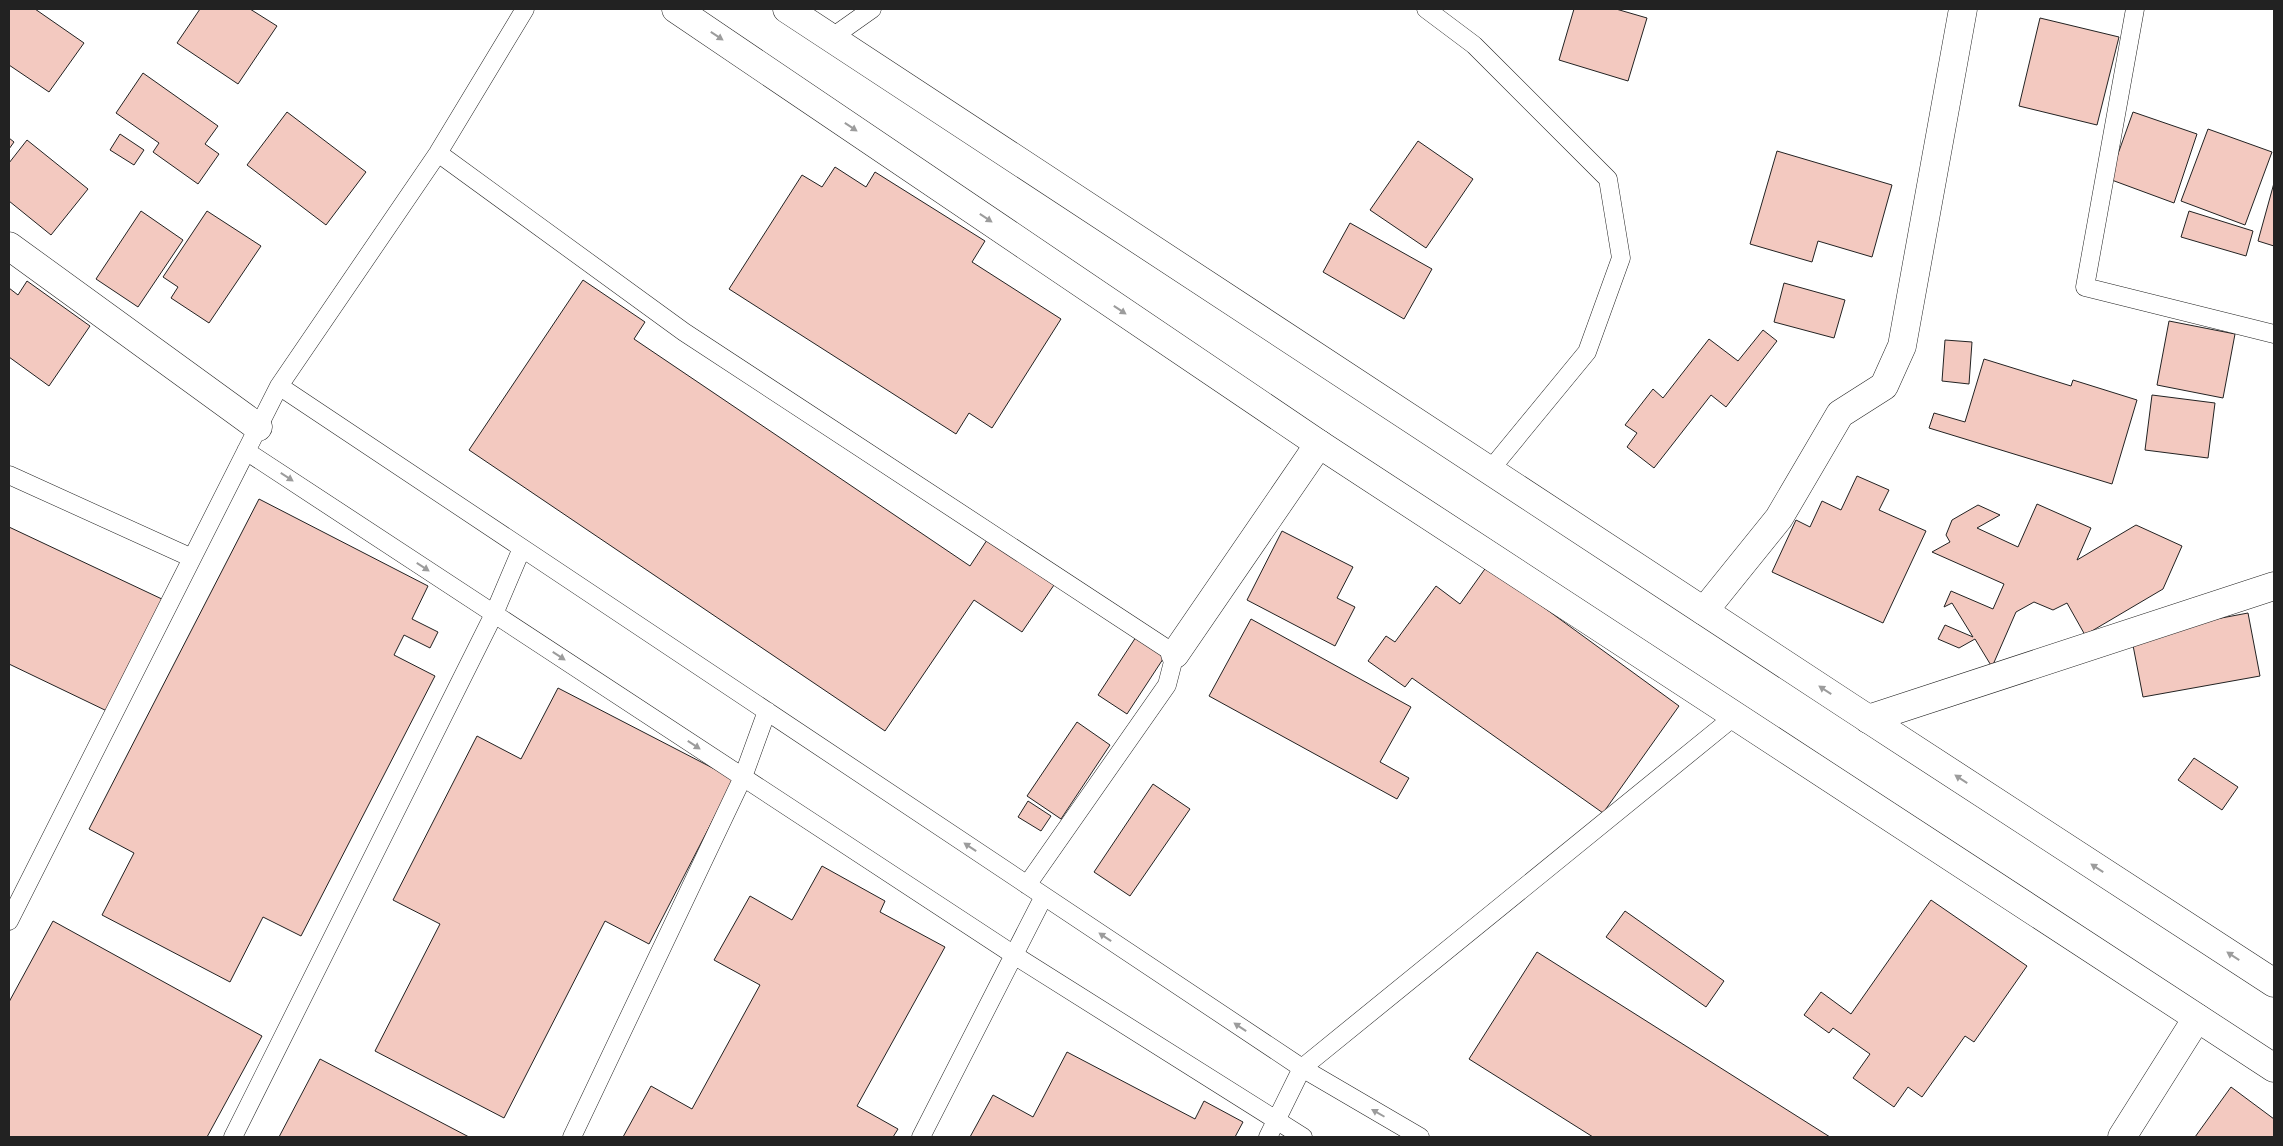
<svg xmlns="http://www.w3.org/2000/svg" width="2283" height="1146" font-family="'Roboto Serif',serif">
<rect width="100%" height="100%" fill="#fff"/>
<path fill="#f3c9c0" stroke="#222" d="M 9,9 L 35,9 L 84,43 L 49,92 L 9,65 Z
M 200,9 L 250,9 L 277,26 L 238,84 L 177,43 Z
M 1574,9 L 1616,9 L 1647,18 L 1628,81 L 1559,60 Z
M 2040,18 L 2119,37 L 2097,125 L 2019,106 Z
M 143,73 L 218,126 L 205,144 L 219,154 L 198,184 L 153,152 L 159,143 L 116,113 Z
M 287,112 L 366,172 L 326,225 L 247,165 Z
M 2133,112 L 2197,134 L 2174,203 L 2109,179 Z
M 2208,129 L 2272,152 L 2245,225 L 2181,201 Z
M 120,134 L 144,150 L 134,165 L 110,150 Z
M 9,138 L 14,142 L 9,149 Z
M 27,140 L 88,189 L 51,235 L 9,201 L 9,163 Z
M 1418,141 L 1473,179 L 1426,248 L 1370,210 Z
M 1777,151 L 1892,185 L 1872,257 L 1818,241 L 1812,262 L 1750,244 Z
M 835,167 L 866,187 L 875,172 L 985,241 L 972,262 L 1061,319 L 992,428 L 969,413 L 956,434 L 729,289 L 802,175 L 822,187 Z
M 2274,183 L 2274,246 L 2258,241 Z
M 141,211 L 183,240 L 138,307 L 96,279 Z
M 207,211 L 261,246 L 209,323 L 171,298 L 178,287 L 163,277 Z
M 2189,211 L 2253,231 L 2246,256 L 2181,237 Z
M 1350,223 L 1432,269 L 1404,319 L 1323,272 Z
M 583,280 L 645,322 L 634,339 L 970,566 L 987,540 L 1054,585 L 1022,632 L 974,600 L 885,731 L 469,450 Z
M 27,281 L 90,326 L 49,386 L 9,357 L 9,288 L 18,295 Z
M 1784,283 L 1845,300 L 1834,338 L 1774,322 Z
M 2169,321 L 2235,334 L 2223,398 L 2157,385 Z
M 1763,330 L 1777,341 L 1726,407 L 1711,395 L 1654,468 L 1627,447 L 1637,433 L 1625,425 L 1653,389 L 1663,398 L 1709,339 L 1738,361 Z
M 1945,340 L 1972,342 L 1969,384 L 1942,381 Z
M 1984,359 L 2071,386 L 2073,380 L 2137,400 L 2112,484 L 1929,428 L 1934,413 L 1965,422 Z
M 2152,395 L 2215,403 L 2208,458 L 2145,450 Z
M 1857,476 L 1889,490 L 1879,510 L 1926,531 L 1883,623 L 1772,572 L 1796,520 L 1810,527 L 1822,501 L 1841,510 Z
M 259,499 L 428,586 L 412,619 L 438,632 L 430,648 L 404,635 L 394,655 L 435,676 L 301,936 L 263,917 L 230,982 L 102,915 L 134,853 L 89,829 Z
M 2037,504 L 2091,528 L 2077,560 L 2136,525 L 2182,546 L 2163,589 L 2085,635 L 2067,603 L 2053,610 L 2034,602 L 2016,612 L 1992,667 L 1975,639 L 1959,648 L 1938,639 L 1945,625 L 1973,637 L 1952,603 L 1944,607 L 1951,591 L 1993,609 L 2004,584 L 1932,552 L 1950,542 L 1946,535 L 1952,520 L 1978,505 L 2000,515 L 1977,528 L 2018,547 Z
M 9,527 L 164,600 L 109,712 L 9,664 Z
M 1282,531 L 1353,567 L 1337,598 L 1355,607 L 1335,646 L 1247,600 Z
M 1487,566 L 1679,706 L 1603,813 L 1412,678 L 1405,687 L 1368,661 L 1386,636 L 1395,642 L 1436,586 L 1460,604 Z
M 2248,613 L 2260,676 L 2143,697 L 2131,635 Z
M 1251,619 L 1411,707 L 1380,762 L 1409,778 L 1397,799 L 1209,696 Z
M 1136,637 L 1165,656 L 1127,714 L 1098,695 Z
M 558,688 L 734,779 L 649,944 L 605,921 L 504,1118 L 375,1051 L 440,924 L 393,900 L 477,736 L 521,759 Z
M 1077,722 L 1110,745 L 1061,819 L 1027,796 Z
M 2194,758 L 2238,787 L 2222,810 L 2178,780 Z
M 1153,784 L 1190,809 L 1130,896 L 1094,872 Z
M 1028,801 L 1051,816 L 1041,831 L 1018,817 Z
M 822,866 L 885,901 L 880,912 L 945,947 L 857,1106 L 898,1129 L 893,1137 L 623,1137 L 651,1086 L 692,1109 L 760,985 L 714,960 L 750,896 L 792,920 Z
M 1931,900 L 2027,966 L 1974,1042 L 1965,1036 L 1922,1097 L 1908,1087 L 1894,1107 L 1853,1078 L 1870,1054 L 1833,1028 L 1829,1033 L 1804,1015 L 1821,992 L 1851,1014 Z
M 1625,911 L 1724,981 L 1706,1007 L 1606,937 Z
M 53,921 L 262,1036 L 207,1137 L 9,1137 L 9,1002 Z
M 1537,952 L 1830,1137 L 1593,1137 L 1469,1059 Z
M 1067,1052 L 1195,1119 L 1204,1101 L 1243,1122 L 1235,1137 L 970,1137 L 993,1095 L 1033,1117 Z
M 320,1059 L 469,1137 L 279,1137 Z
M 2231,1087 L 2274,1119 L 2274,1137 L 2195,1137 Z"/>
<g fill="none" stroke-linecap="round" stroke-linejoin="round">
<defs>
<path id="lane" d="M 1426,9 L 1474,45 L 1608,179 L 1621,258 L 1587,352 L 1490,470
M 2135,9 L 2085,287 L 2274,334
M 831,38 L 872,9
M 438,153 L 684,332 L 1175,654 L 1167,685 L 1027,885
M 279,386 L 1302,1068 L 1420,1137
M 246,451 L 1014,955 L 1303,1137
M 9,475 L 192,558
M 9,921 L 279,386 L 438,153 L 525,9
M 233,1137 L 494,614 L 522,548
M 572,1137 L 743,777 L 767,711
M 921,1137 L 1044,896
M 1268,1137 L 1302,1068 L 1735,716"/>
<path id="street" d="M 9,246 L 258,427
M 1704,611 L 1779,518 L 1840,414 L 1884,386 L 1902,346 L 1963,9
M 1175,654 L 1319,444
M 2122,1137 L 2197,1018"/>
<path id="secondary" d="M 1868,719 L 2274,586"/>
<path id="primary" d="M 676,9 L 1319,444 L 2274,1068
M 787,9 L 1850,707 L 2274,983"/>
</defs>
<use href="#lane" stroke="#222" stroke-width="19"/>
<use href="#street" stroke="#222" stroke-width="29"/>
<use href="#secondary" stroke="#222" stroke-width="29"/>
<use href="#primary" stroke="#222" stroke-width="29"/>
<use href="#lane" stroke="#fff" stroke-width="18"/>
<use href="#street" stroke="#fff" stroke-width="28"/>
<use href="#secondary" stroke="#fff" stroke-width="28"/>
<use href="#primary" stroke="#fff" stroke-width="28"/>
</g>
<defs><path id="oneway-solid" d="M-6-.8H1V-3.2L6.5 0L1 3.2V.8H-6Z" transform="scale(1.25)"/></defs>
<g fill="#9c9c9c">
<use href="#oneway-solid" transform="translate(717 36) rotate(34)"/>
<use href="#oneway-solid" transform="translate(851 127) rotate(34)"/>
<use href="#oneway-solid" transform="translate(986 218) rotate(34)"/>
<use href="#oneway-solid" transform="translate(1120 310) rotate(34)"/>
<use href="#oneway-solid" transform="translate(287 477) rotate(33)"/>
<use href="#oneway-solid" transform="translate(423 567) rotate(33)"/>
<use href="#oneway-solid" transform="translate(559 656) rotate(33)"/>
<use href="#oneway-solid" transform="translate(1825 690) rotate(-147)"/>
<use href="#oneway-solid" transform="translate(694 745) rotate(33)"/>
<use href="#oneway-solid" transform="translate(1961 779) rotate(-147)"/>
<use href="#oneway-solid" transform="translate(970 847) rotate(-146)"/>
<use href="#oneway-solid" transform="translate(2097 868) rotate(-147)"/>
<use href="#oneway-solid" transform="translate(1105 937) rotate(-146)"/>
<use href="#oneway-solid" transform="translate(2233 956) rotate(-147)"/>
<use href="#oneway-solid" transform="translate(1240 1027) rotate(-146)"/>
<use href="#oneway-solid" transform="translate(1378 1113) rotate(-150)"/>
</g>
<rect width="2283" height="1146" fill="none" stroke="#222222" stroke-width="20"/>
</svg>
